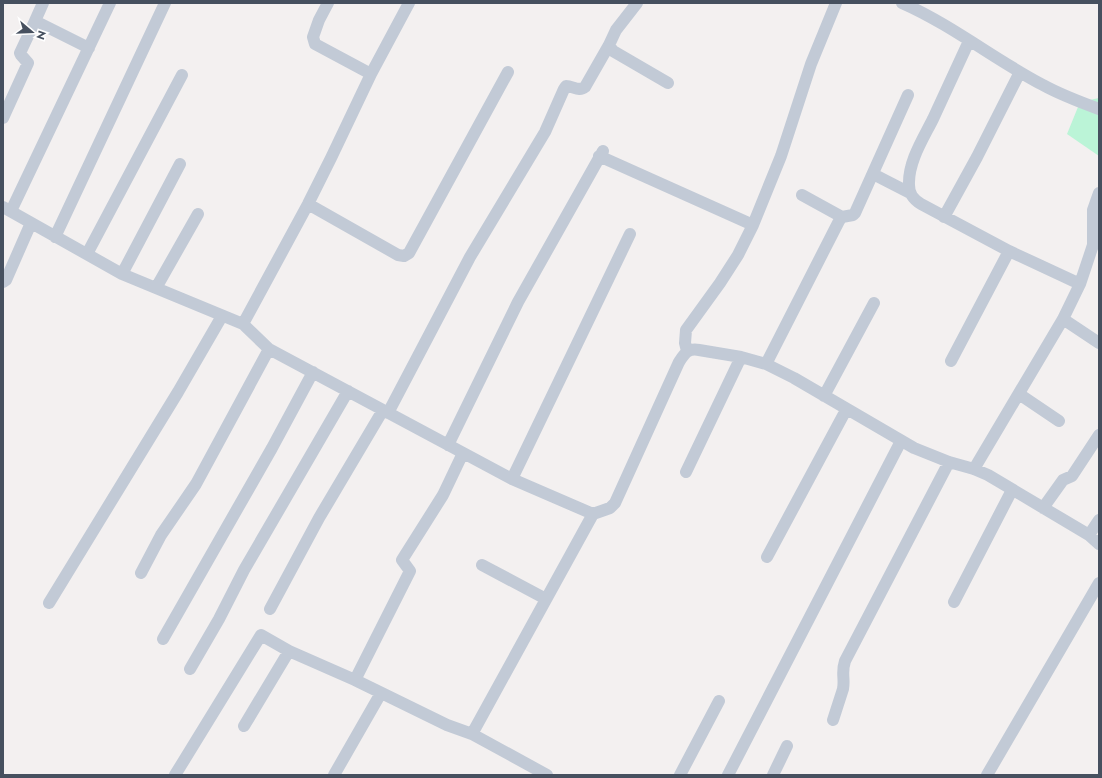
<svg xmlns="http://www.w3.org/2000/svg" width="1102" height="778" font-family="Jost,sans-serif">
<rect width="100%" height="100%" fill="#f3f0f0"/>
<path fill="#bbf4d7" d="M 1099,98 L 1099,156 L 1067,134 L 1080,102 Z"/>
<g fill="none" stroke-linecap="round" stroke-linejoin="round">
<path stroke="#c2cad6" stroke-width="12" d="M 43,3 L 35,21 L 89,48
M 328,3 L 319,20 L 313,37 L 315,44 L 371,74
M 409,3 L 371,74 L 331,158 L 308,204 L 243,324 L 269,349 L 512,479 L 593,514 L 610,508 L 615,503 L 679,362 C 685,353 688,348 699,350 L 741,357 L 766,364 L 794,378 L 914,448 L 949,462 L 974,469 L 988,475 L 1089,535 L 1099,544
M 637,3 L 616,30 L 609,45 L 613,51 L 668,83
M 902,3 C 952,25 995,60 1043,85 C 1061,95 1080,102 1099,109
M 969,41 C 957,67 945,93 933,119 C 923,139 908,162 909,185 C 909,194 913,199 921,204 L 1009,251 L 1080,284
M 3,118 L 28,63 L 21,55 L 20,53 L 35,21
M 599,156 L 753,225
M 873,174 L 910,193
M 802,195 L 842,217
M 308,204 L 398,255 L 404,256 L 409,253 L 508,72
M 3,207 L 122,274 L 243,324
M 11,211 L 110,3
M 944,217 L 977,157 L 1020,72
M 55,237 L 165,3
M 87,254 L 182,75
M 122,274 L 180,164
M 3,282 L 6,280 L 31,223
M 156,288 L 198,214
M 1063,319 L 1099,343
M 687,351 L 685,343 L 686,330 L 720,283 L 738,255 L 753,225 L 781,156 L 811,64 L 836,3
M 951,361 L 1009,251
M 766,364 L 839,221 L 842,217 L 853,215 L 855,213 L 908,95
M 1019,394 L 1059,421
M 824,396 L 874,303
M 388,413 L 470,257 L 545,132 L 564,89 L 566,86 C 573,86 579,92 585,87 L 609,45
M 448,445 L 518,302 L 603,151
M 974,469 L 1063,319 L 1080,284 L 1093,245 L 1093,210 L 1099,193
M 686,472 L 741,357
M 512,479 L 630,234
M 1043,508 L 1063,480 L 1072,476 L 1099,435
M 1089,535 L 1099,520
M 767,557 L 846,410
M 482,565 L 546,599
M 141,573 L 161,535 L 196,484 L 269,349
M 954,602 L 1012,490
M 49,603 L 178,392 L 222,316
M 270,609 L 319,518 L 383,410
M 163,639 L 272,448 L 313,372
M 190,669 L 219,619 L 244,570 L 348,391
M 355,680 L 447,725 L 472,734 L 547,775
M 833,720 L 843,689 C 845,678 841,673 845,661 L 949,462
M 244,726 L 289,651
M 472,734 L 593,514
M 175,775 L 261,635 L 289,651 L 355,680 L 410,571 L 402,560 L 443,495 L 463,453
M 334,775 L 381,693
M 680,775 L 719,701
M 728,775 L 901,441
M 773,775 L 787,746
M 987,775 L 1099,583"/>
</g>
<rect width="1102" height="778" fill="none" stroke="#46505f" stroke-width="8"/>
<g transform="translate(32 32) rotate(109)" stroke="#ffffff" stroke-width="3" paint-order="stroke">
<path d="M0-3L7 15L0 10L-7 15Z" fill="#46505f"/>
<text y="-6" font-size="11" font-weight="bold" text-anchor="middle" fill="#46505f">N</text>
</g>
</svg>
